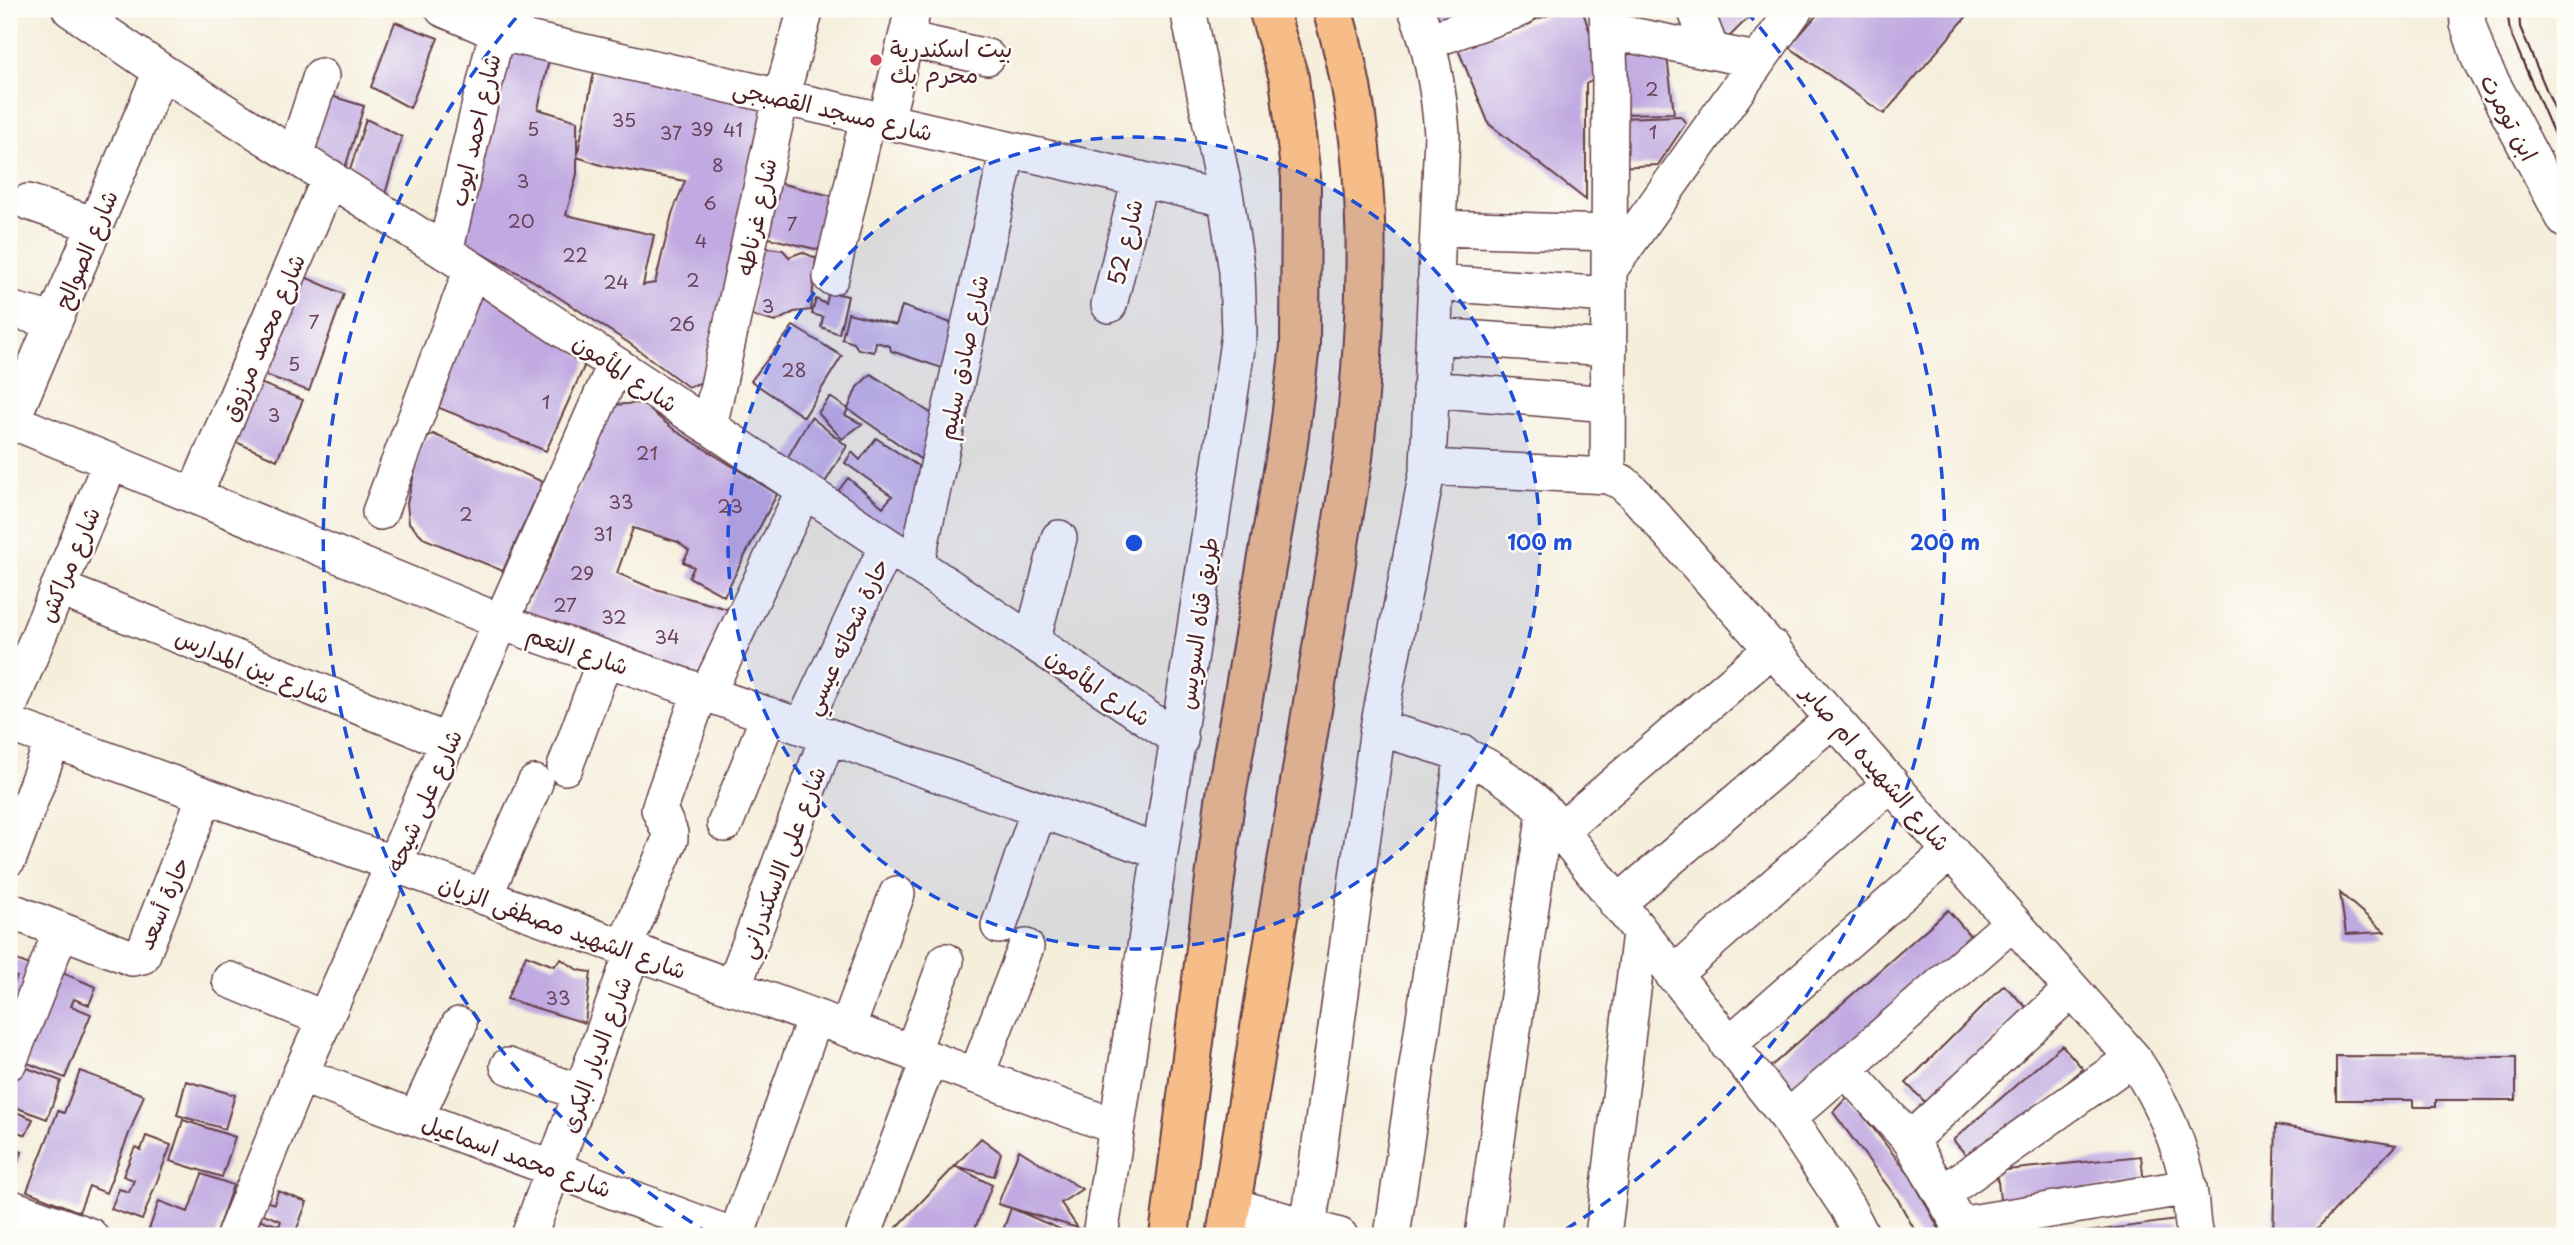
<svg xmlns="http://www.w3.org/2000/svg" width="2574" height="1245" font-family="'Playpen Sans','Playpen Sans Arabic',sans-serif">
<rect width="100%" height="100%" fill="#fdfcf7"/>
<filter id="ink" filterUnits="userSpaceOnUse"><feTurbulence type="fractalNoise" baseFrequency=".0143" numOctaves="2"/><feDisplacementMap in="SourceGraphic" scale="14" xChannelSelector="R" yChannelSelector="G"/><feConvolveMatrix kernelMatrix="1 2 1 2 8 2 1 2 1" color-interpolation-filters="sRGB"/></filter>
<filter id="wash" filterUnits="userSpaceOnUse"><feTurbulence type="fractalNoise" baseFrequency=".00686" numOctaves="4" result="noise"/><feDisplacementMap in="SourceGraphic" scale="28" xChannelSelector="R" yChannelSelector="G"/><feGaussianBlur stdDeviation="1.57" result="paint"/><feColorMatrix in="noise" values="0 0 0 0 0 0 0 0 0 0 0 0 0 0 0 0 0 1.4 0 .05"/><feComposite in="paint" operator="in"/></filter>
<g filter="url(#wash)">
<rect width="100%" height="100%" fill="#f5eedb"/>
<g id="blocks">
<path fill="#c1aae1" d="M 1431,9 L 1488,9 L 1437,27 Z
M 1566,9 L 1582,9 L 1604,74 L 1586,84 L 1586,200 L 1489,124 L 1457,47 Z
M 1713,9 L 1757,9 L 1723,43 Z
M 1822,9 L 1973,9 L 1884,114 L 1789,47 Z
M 395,22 L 438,38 L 410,108 L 371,87 Z
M 1618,38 L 1666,48 L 1674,113 L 1614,114 Z
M 503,45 L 550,55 L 538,109 L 577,121 L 577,174 L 566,215 L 654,235 L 643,285 L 655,283 L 672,214 L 685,181 L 604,166 L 577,157 L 595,67 L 768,107 L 712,379 L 688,387 L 629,343 L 532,280 L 457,241 Z
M 331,96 L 364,106 L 342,178 L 306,156 Z
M 1680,116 L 1686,123 L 1658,165 L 1615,167 L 1617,118 Z
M 366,119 L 402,137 L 382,204 L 346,183 Z
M 775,182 L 836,197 L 824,251 L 764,237 Z
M 759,247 L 783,250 L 789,257 L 802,252 L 816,258 L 811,310 L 794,312 L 775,322 L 751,315 Z
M 298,274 L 344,294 L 309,391 L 260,373 Z
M 473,283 L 587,360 L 546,451 L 432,405 Z
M 829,292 L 848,296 L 839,334 L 821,327 L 823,317 L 812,314 L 816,299 L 826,304 Z
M 902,306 L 954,324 L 942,368 L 891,351 L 890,346 L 876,342 L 874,352 L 858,349 L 854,343 L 842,339 L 848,313 L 896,325 Z
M 793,326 L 842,356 L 804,417 L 751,381 Z
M 871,374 L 938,418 L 926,463 L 848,409 L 845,415 L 862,424 L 842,439 L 818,413 L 830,397 L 848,409 L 857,387 Z
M 255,381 L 303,400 L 277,460 L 229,439 Z
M 641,403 L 676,431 L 777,494 L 724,596 L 689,577 L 694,567 L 683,562 L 689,551 L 678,542 L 633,528 L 617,573 L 652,588 L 738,612 L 705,685 L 523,615 L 557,543 L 612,405 Z
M 811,417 L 847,446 L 818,494 L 782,467 Z
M 433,434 L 543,482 L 503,571 L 425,539 L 409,523 L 407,503 L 422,442 Z
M 876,438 L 924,470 L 915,532 L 890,542 L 830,502 L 848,478 L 883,507 L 892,496 L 845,463 L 852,452 L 860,460 Z
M 2340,893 L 2385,932 L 2346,934 Z
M 1948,910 L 1972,938 L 1785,1103 L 1761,1075 Z
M 526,955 L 554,966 L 561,959 L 578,970 L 591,972 L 585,1023 L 507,999 Z
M 9,957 L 40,969 L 24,1010 L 9,1004 L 9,992 L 17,977 L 9,974 Z
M 56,970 L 96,987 L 89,1005 L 74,999 L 71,1006 L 91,1014 L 65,1078 L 20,1060 Z
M 2004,985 L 2026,1007 L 1928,1105 L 1906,1083 Z
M 2062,1045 L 2083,1069 L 1974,1164 L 1953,1140 Z
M 2336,1056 L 2516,1057 L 2516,1100 L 2436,1100 L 2436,1107 L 2413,1107 L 2413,1100 L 2336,1100 Z
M 17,1064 L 61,1081 L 47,1119 L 9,1105 L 9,1088 Z
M 80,1071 L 144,1095 L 106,1193 L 89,1186 L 79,1212 L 27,1191 L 58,1111 L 64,1113 Z
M 186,1081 L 235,1095 L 225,1129 L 177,1115 Z
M 1848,1096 L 1911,1177 L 1943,1236 L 1918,1236 L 1898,1200 L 1833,1112 Z
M 9,1109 L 33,1119 L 26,1135 L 9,1129 Z
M 183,1120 L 235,1137 L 222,1177 L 170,1161 Z
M 2276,1125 L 2396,1145 L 2310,1236 L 2273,1236 Z
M 146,1136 L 171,1145 L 142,1220 L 111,1209 L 119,1189 L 129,1192 L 134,1180 L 123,1176 L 135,1147 L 141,1150 Z
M 981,1138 L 1001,1153 L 994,1176 L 955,1166 Z
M 9,1146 L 22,1152 L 12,1178 L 9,1177 Z
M 1019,1150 L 1082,1189 L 1061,1203 L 1078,1228 L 1011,1208 L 1076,1236 L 1001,1236 L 1011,1208 L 998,1204 Z
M 2141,1156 L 2144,1184 L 2000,1200 L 1997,1171 Z
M 955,1166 L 992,1185 L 972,1236 L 889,1236 Z
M 202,1174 L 233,1185 L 215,1236 L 147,1235 L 159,1201 L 188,1212 Z
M 278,1191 L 307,1202 L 294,1236 L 249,1236 L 256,1218 L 279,1226 L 281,1221 L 261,1213 L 266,1201 L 274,1204 Z
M 9,1220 L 19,1223 L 15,1236 L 9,1236 Z
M 2176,1220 L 2179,1236 L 2064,1236 L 2064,1235 Z
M 19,1229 L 40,1236 L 16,1236 Z
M 302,1230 L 317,1236 L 299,1236 Z"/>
</g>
</g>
<g filter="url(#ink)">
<use href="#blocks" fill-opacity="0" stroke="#643e45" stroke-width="2"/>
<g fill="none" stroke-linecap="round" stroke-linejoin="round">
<defs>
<path id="minor" d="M 70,9 L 161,71 L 472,269 L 1180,740
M 443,9 L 497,32 L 1226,199
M 1607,9 L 1610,75 L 1608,476
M 1695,9 L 1711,50
M 2467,9 L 2468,24 L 2479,58 L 2565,220
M 1610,31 L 1756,60
M 906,39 L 987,57
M 1429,41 L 1520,9
M 886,121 L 913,9
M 295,155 L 321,76
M 28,202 L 95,225
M 1438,228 L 1609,233
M 445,252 L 502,10
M 1609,270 L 1795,9
M 831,277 L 868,117
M 1435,283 L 1609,295
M 1109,305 L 1140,179
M 9,309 L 54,321
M 1434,336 L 1609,348
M 1430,389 L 1608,404
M 9,420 L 501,622 L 1158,851
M 9,427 L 161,71
M 709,427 L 781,97 L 806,9
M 1428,467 L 1608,476 L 1622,482 L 1634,493 L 2133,1058 C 2159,1097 2180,1141 2189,1188 C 2192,1204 2191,1220 2195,1236
M 194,496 L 330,177
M 380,512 L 472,269
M 916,565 L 1008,149
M 58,588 L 449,742
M 1032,642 L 1059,538
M 708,692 L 804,490
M 9,707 L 111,461
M 9,724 L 1117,1127
M 802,727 L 887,546
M 1378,728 C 1450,749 1489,757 1545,811 L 1788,1118 L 1847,1207 L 1862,1236
M 565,767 L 605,659
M 725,824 L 769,715
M 1560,831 L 1773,648
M 9,858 L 53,740
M 484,897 L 535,783
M 1617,904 L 1834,718
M 9,910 L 132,958 L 142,956 L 205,796
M 999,926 L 1039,809
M 624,948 L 670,839 L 670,833 L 659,809 L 701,690
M 1673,975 L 1891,783
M 230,980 L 325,1019
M 733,988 L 828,736
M 847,1029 L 897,894
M 1728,1045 L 1951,851
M 912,1053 L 946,961
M 9,1062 L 61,931
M 508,1066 L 581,1093
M 1846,1070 L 1910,1140 L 1954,1215
M 300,1075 L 734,1236
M 976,1076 L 1026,947
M 416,1118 L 459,1025
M 1788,1118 L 2013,922
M 1910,1140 L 2072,989
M 1943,1193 L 2133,1058
M 1230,1205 L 1340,1236
M 9,1207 L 90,1236
M 1958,1225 L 2189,1187
M 234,1236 L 300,1075 L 615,365
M 529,1236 L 633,951
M 736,1236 L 815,1018
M 863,1236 L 929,1059
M 1100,1236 C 1146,935 1196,635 1239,334 L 1237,272 L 1226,199 L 1188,9
M 1307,1236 L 1378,728 L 1428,467 L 1442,134 C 1439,90 1432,50 1416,9
M 1392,1236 L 1463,753
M 1483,1236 L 1545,811
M 1603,1236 L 1640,933"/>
<path id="highway" d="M 1169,1236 L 1225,801 L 1288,443 L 1300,346 L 1301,177 L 1289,78 L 1268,9
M 1226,1236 L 1353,458 C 1369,308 1377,155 1332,9"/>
</defs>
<use href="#minor" stroke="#643e45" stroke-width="38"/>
<use href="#highway" stroke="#643e45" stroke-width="42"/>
<use href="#minor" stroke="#fff" stroke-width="35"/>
<use href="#highway" stroke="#f7bd88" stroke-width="38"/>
<path stroke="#4a1f2b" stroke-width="2" d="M 2507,9 L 2510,32 L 2565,160
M 2519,9 L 2520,27 L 2565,134"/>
</g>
</g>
<circle cx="1134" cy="543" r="406" fill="#1d4ed8" fill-opacity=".12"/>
<g fill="none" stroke="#1d4ed8" stroke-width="3.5" stroke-dasharray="12 9">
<circle cx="1134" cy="543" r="406"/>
<path d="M710 1234A811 811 0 0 1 522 11M1746 11A811 811 0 0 1 1558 1234"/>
</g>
<circle fill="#d1495b" stroke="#fdfcf7" stroke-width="2.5" cx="876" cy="60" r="7"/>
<g text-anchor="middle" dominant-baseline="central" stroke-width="5" stroke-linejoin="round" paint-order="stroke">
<g font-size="19" fill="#684258">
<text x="1652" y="88">2</text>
<text x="624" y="119">35</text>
<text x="533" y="128">5</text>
<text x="702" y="128">39</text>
<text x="733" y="129">41</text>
<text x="1653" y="131">1</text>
<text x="671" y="132">37</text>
<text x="718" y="164">8</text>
<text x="523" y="180">3</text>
<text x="710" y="202">6</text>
<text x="521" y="220">20</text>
<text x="792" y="223">7</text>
<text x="701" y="240">4</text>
<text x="575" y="254">22</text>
<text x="693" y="279">2</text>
<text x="616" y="281">24</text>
<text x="768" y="305">3</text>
<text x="314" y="321">7</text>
<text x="682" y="323">26</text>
<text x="294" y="363">5</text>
<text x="794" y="369">28</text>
<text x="546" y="401">1</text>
<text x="274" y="414">3</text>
<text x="647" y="452">21</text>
<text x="621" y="501">33</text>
<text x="730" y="505">23</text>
<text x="466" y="513">2</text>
<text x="603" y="533">31</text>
<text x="582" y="572">29</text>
<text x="565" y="604">27</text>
<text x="614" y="616">32</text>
<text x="667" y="636">34</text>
<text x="558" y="997">33</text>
</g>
<g font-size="23" fill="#4a1f2b" stroke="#fdfcf7" text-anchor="start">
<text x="890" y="47">بيت اسكندرية<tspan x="890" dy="26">محرم بك</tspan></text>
</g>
<g font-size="23" fill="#4a1f2b" stroke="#fdfcf7">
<text transform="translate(833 109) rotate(13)">شارع مسجد القصبجى</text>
<text transform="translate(2510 117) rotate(62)">ابن تومرت</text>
<text transform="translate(474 130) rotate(-77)">شارع احمد ايوب</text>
<text transform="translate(755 217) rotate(-78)">شارع غرناطه</text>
<text transform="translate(1124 242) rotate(-77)">شارع 52</text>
<text transform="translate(85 249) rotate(-67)">شارع الصوالح</text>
<text transform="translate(262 337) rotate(-67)">شارع محمد مرزوق</text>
<text transform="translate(962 357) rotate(-78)">شارع صادق سليم</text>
<text transform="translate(626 372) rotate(34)">شارع المأمون</text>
<text transform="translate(68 564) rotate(-67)">شارع مراكش</text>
<text transform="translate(1197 623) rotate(-82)">طريق قناه السويس</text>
<text transform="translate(845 636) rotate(-65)">حارة شحاته عيسي</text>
<text transform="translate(578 649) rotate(19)">شارع النعم</text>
<text transform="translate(253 665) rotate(22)">شارع بين المدارس</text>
<text transform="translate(1099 686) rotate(34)">شارع المأمون</text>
<text transform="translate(1877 767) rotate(49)">شارع الشهيده ام صابر</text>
<text transform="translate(423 800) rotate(-66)">شارع على شيحه</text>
<text transform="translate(781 862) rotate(-69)">شارع على الاسكندراني</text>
<text transform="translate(162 903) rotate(-67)">حارة أسعد</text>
<text transform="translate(563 926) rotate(20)">شارع الشهيد مصطفى الزيان</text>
<text transform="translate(595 1054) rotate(-70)">شارع الديار البكرى</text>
<text transform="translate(517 1155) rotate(20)">شارع محمد اسماعيل</text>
</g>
</g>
<circle cx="1134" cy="543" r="10" fill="#1d4ed8" stroke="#fdfcf7" stroke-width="3.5"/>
<g font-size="21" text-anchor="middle" font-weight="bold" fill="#1d4ed8" stroke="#fdfcf7" stroke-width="5" stroke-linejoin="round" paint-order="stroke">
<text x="1540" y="550">100 m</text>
<text x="1945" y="550">200 m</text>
</g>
<rect width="2574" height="1245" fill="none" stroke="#fdfcf7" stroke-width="35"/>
</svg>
